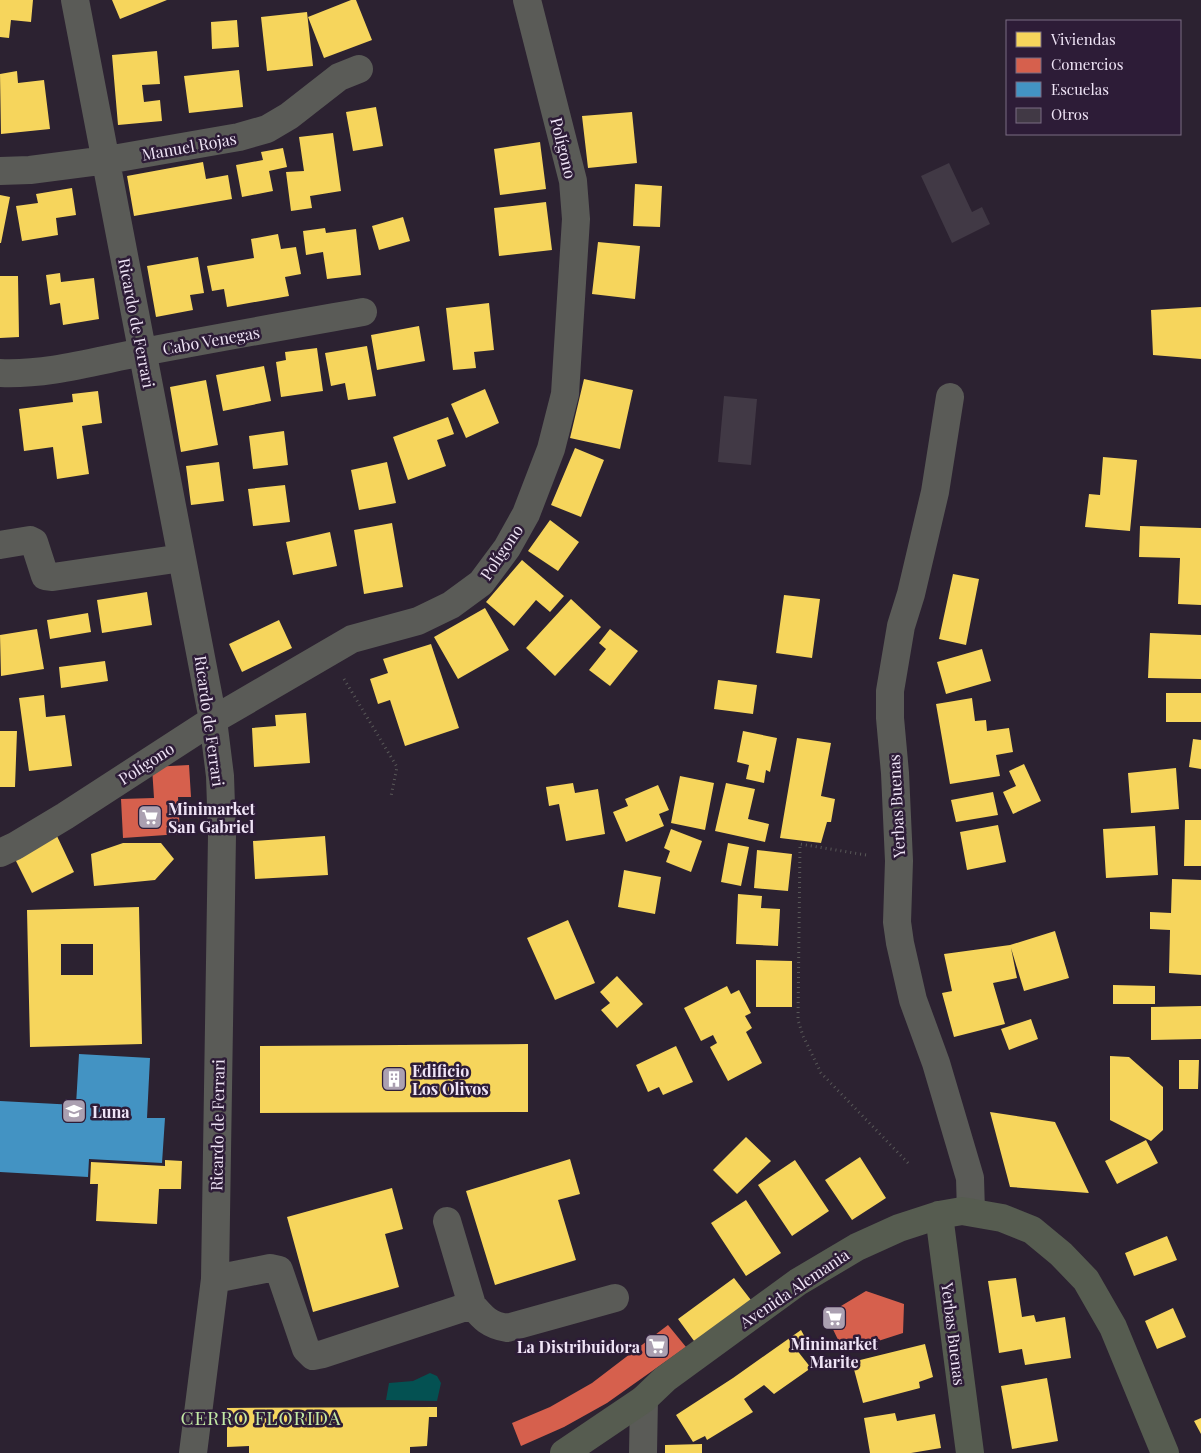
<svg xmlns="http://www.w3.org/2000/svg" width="1201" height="1453" font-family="'Playfair Display',serif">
<rect width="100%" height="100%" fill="#2c2231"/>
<path fill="#045152" d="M 430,1373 L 437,1376 L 441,1383 L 437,1401 L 386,1400 L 389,1383 L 413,1381 Z"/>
<path fill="#f6d55c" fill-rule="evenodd" d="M 0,0 L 33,0 L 31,22 L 11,20 L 9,38 L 0,37 Z
M 112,0 L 167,0 L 120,19 Z
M 351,0 L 356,0 L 372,40 L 324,58 L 308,17 Z
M 307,12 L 313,66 L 267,71 L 261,17 Z
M 237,20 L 239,47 L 212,49 L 211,22 Z
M 157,51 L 160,84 L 142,85 L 144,102 L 160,100 L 162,121 L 118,125 L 112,55 Z
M 239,70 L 243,107 L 189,113 L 184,76 Z
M 17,71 L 18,83 L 44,80 L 50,129 L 1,134 L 0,74 Z
M 376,107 L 383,146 L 353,151 L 346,112 Z
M 632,112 L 637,163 L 588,168 L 582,116 Z
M 333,133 L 341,191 L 310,196 L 312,208 L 291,211 L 286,172 L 304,171 L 299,137 Z
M 540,142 L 546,189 L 500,195 L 494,149 Z
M 283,148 L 287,167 L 269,171 L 273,191 L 242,197 L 236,165 L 263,160 L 261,152 Z
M 203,162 L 206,179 L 228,175 L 232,199 L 134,216 L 127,176 Z
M 635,184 L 662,186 L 660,227 L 633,226 Z
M 72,188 L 76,215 L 56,218 L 58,235 L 22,241 L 16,206 L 38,203 L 36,194 Z
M 0,195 L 10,197 L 1,243 L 0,243 Z
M 546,202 L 552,250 L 499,256 L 494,208 Z
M 403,217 L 410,241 L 379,250 L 372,226 Z
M 325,228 L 326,233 L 356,229 L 361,275 L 327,279 L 323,252 L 306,255 L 303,231 Z
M 278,234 L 281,249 L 296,247 L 301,274 L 285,277 L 289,296 L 227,307 L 224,289 L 212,291 L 207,266 L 254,258 L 251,239 Z
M 598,242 L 640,246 L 635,299 L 592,294 Z
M 198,257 L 204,293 L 190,295 L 193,310 L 156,317 L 147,266 Z
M 60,273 L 61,282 L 94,278 L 99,319 L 63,325 L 60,303 L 50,305 L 46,275 Z
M 0,276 L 18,276 L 19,337 L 0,338 Z
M 489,303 L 494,350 L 474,352 L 476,368 L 453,370 L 446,308 Z
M 1201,307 L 1201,359 L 1153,355 L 1151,310 Z
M 419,326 L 425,361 L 377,370 L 371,335 Z
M 367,346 L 376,396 L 348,400 L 345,383 L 331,386 L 325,353 Z
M 317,348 L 323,391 L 281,397 L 276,362 L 286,360 L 285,352 Z
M 264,366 L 271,401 L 223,411 L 216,375 Z
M 584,379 L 633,390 L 620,449 L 570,438 Z
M 206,380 L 218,445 L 181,452 L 170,387 Z
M 485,389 L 499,423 L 466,438 L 451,404 Z
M 98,391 L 102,423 L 82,426 L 89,474 L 57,479 L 53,447 L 24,451 L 19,409 L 73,402 L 72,394 Z
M 448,417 L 454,434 L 437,440 L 446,466 L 408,480 L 393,437 Z
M 284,431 L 288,465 L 253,469 L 249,436 Z
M 575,448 L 604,460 L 581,517 L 551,505 Z
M 1103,457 L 1137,460 L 1130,531 L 1085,527 L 1089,494 L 1100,495 Z
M 219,462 L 224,501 L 191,505 L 186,466 Z
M 387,462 L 396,503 L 359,510 L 351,470 Z
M 285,485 L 290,522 L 253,526 L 248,489 Z
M 550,520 L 579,542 L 558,571 L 528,551 Z
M 392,523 L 403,587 L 364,594 L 354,530 Z
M 1140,526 L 1201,528 L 1201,605 L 1178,604 L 1180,558 L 1139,557 Z
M 330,532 L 337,566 L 293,575 L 286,542 Z
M 522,560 L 564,596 L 550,612 L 536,600 L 514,626 L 486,602 Z
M 953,574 L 979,579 L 966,645 L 939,639 Z
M 147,592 L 152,625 L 102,633 L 97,600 Z
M 784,595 L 820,599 L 812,658 L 776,653 Z
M 571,599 L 601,627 L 555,676 L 526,648 Z
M 485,608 L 509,650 L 458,679 L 434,637 Z
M 88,613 L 91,632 L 50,639 L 47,620 Z
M 279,620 L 292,648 L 242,672 L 229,644 Z
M 37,629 L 44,669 L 1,676 L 0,635 Z
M 610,629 L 638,651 L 610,686 L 589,670 L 606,649 L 599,643 Z
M 1150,633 L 1201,635 L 1201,679 L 1148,678 Z
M 431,644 L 459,728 L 405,746 L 390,700 L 378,704 L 370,679 L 388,673 L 383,659 Z
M 982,649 L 991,681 L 946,694 L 937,662 Z
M 105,661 L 108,681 L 61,688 L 59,667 Z
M 718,680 L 757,685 L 753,714 L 714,709 Z
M 1166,693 L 1201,693 L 1201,722 L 1166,722 Z
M 44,695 L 46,717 L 65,715 L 72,766 L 29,771 L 19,698 Z
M 972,698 L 975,721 L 986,720 L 987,731 L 1009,728 L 1013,752 L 996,755 L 1000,776 L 950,784 L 936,704 Z
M 306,713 L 310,763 L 254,767 L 252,728 L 276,726 L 275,715 Z
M 0,731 L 17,731 L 15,787 L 0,787 Z
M 743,731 L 777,738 L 770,772 L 766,770 L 764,783 L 746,779 L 749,765 L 737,762 Z
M 797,738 L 831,743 L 821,796 L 835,799 L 831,822 L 827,822 L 821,843 L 780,838 Z
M 1193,739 L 1201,740 L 1201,769 L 1189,767 Z
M 1024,764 L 1041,801 L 1013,814 L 1003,792 L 1016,786 L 1009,771 Z
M 1176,768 L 1179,809 L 1131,813 L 1128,773 Z
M 680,776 L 714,783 L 705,830 L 671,823 Z
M 573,783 L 575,793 L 598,789 L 605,834 L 566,841 L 559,804 L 549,806 L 546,787 Z
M 726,783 L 755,789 L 748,819 L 769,824 L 765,842 L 715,831 Z
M 658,785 L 669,810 L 659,814 L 664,826 L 626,842 L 613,812 L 628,806 L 625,799 Z
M 993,792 L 998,815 L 956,822 L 951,800 Z
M 1185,820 L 1201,820 L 1201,866 L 1184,866 Z
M 998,825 L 1006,862 L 967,870 L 960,832 Z
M 1155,826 L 1158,875 L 1106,878 L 1103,829 Z
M 671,829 L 702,841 L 691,872 L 666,862 L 670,851 L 664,848 Z
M 56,834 L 74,872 L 32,893 L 13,855 Z
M 325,836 L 328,875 L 255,879 L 253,841 Z
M 123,843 L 161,843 L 174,859 L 155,880 L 94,886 L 91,854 Z
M 728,843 L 749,847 L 741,886 L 721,882 Z
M 757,850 L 792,854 L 788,891 L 754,888 Z
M 624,870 L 661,877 L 655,914 L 618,907 Z
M 1172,879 L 1201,880 L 1201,975 L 1169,973 L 1170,930 L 1150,929 L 1150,912 L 1171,913 Z
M 738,894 L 762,896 L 761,908 L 780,909 L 778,946 L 736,944 Z
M 139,907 L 142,1044 L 30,1047 L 27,910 ZM 61,944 L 93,944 L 93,975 L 61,975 Z
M 568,920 L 595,983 L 555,1000 L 527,938 Z
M 1055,931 L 1069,978 L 1024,991 L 1011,948 L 1017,978 L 993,983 L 1005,1024 L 954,1037 L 942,993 L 952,991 L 944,954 L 1010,945 Z
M 756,960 L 792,961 L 792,1007 L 756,1007 Z
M 617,976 L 643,1004 L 617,1028 L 601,1010 L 610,1003 L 600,992 Z
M 1113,985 L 1155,986 L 1155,1004 L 1113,1004 Z
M 727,986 L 731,994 L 739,990 L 751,1013 L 745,1016 L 752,1028 L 746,1032 L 762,1063 L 728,1081 L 710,1047 L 717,1043 L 713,1035 L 701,1041 L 684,1008 Z
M 1201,1006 L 1201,1039 L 1151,1040 L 1151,1007 Z
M 1031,1019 L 1038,1039 L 1009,1050 L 1001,1029 Z
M 528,1044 L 528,1112 L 260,1113 L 260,1046 Z
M 676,1046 L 693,1082 L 663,1095 L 659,1087 L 648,1092 L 636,1065 Z
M 1110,1056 L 1129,1057 L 1163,1087 L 1163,1130 L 1151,1141 L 1110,1120 Z
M 1179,1060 L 1199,1060 L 1198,1089 L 1179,1089 Z
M 990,1112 L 1055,1122 L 1089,1193 L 1010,1187 Z
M 746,1137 L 771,1161 L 737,1194 L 713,1170 Z
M 1146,1140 L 1158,1163 L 1117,1184 L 1105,1161 Z
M 860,1157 L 886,1198 L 852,1220 L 825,1180 Z
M 570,1159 L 580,1194 L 558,1200 L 576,1260 L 495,1285 L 466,1191 Z
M 165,1160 L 182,1161 L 181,1189 L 159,1189 L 157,1224 L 96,1221 L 98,1184 L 90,1184 L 91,1162 L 165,1166 Z
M 795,1160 L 829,1211 L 792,1236 L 758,1185 Z
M 392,1188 L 403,1229 L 385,1234 L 399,1287 L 313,1312 L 287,1217 Z
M 746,1200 L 781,1253 L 746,1276 L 711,1223 Z
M 1167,1236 L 1177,1260 L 1134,1276 L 1125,1253 Z
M 734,1278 L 754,1304 L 697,1345 L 678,1319 Z
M 1016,1278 L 1022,1317 L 1034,1315 L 1036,1322 L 1065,1317 L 1071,1358 L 1025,1365 L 1022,1349 L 999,1353 L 988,1281 Z
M 1173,1308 L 1186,1337 L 1157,1349 L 1145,1321 Z
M 801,1330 L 807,1341 L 796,1349 L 811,1368 L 774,1394 L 764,1385 L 744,1399 L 753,1412 L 707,1440 L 705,1436 L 693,1442 L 676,1415 L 733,1378 Z
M 925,1344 L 933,1377 L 919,1382 L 920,1388 L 863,1403 L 852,1362 Z
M 1047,1378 L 1058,1441 L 1012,1449 L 1001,1386 Z
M 437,1407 L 437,1417 L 429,1417 L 427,1446 L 410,1447 L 410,1453 L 249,1453 L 249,1446 L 227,1447 L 227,1408 Z
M 895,1413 L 897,1421 L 935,1414 L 941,1448 L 911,1453 L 870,1453 L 864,1418 Z
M 1201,1418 L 1201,1434 L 1194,1421 Z
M 702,1444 L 702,1453 L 665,1453 L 665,1445 Z"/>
<path fill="#d6604d" d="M 189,765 L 191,797 L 178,797 L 180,834 L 123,838 L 121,799 L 154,798 L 152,767 Z
M 866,1291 L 904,1304 L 903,1333 L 844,1352 L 826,1315 Z
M 668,1325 L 686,1347 L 607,1403 L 564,1427 L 521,1446 L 512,1423 L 550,1407 L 592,1383 Z"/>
<path fill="#4393c3" d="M 79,1054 L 150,1058 L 147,1118 L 165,1118 L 162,1163 L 89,1159 L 88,1177 L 0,1172 L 0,1101 L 76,1105 Z"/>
<path fill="#413945" d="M 949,163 L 972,212 L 982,207 L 990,224 L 952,243 L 921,176 Z
M 724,396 L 757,399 L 751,465 L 718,462 Z"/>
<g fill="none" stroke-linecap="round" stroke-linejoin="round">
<path stroke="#595958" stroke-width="3" stroke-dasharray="1 4" stroke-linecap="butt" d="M 344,679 L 397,767 L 391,796
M 866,855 L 800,844 L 798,1020 L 803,1036 L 821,1073 L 909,1164"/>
<path stroke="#5a5b57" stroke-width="28" d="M 75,0 L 213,720 L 220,776 L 222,835 L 215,1279 L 193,1453
M 0,171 L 30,170 L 107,160 L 239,137 L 267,129 L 289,116 L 339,77 L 359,69
M 0,373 C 49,375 95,361 143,352 C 216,338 290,325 363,312
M 950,397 L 935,492 L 911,594 L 901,626 L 890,691 L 890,718 L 895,773 L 899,861 L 897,922 L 900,943 L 913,1000 L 936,1063 L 970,1178 L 971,1212
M 0,545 L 30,540 L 34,542 L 45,576 L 53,577 L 182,558
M 0,853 L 15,846 L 65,816 L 213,720 L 352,639 L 418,621 L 451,605 L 481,583 L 507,548 L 526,514 L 551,449 L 565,394 L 576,219 L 573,181 L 527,0
M 215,1279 L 270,1268 L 279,1270 L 306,1349 L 313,1356 L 323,1354 L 472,1305 L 447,1221
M 472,1305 C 483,1318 489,1325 507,1328 L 615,1298
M 643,1453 L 644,1399"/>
<path stroke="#565c50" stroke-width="28" d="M 939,1215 L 970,1453
M 564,1453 L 644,1399 L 665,1379 L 798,1282 L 857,1247 L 899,1228 L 939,1215 L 962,1211 L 1002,1218 L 1032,1230 L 1061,1254 L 1086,1280 L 1113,1327 L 1165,1453"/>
</g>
<defs>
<symbol id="supermarket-square" viewBox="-11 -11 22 22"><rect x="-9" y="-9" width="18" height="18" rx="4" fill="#aba0b1" stroke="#2d1c37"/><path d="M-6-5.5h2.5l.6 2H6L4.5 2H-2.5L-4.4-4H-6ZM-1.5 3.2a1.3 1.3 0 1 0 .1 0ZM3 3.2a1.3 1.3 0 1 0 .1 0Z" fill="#fff"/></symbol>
<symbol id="building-square" viewBox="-11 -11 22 22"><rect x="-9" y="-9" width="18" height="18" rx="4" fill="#aba0b1" stroke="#2d1c37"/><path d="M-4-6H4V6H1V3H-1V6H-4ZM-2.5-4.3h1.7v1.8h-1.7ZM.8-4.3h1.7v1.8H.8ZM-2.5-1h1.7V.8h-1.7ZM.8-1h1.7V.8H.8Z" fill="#fff"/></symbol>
<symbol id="school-square" viewBox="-11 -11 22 22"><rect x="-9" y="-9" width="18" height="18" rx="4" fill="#aba0b1" stroke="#2d1c37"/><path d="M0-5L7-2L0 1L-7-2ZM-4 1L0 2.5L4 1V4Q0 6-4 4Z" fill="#fff"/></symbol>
</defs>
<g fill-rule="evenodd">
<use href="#supermarket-square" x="136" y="803" width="28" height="28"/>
<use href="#building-square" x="380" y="1065" width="28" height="28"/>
<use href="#school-square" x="60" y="1097" width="28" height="28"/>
<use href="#supermarket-square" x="820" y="1304" width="28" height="28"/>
<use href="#supermarket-square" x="643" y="1332" width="28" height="28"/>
</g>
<g text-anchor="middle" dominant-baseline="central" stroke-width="5" stroke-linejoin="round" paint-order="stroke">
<g font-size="16" fill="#efe4f6" stroke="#2d1c37">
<text transform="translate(189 146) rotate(-10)">Manuel Rojas</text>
<text transform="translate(564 148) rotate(76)">Polígono</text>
<text transform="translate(137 323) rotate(79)">Ricardo de Ferrari</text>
<text transform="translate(211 340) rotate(-10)">Cabo Venegas</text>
<text transform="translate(501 552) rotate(-56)">Polígono</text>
<text transform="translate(210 721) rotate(82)">Ricardo de Ferrari</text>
<text transform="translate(146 763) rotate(-33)">Polígono</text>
<text transform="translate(896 806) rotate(-93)">Yerbas Buenas</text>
<text transform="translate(217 1125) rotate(-89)">Ricardo de Ferrari</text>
<text transform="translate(794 1288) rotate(-34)">Avenida Alemania</text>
<text transform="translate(954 1334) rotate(83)">Yerbas Buenas</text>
</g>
<g font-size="16" font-weight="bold" fill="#efe4f6" stroke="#2d1c37" text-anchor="start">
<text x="168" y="808">Minimarket<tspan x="168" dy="18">San Gabriel</tspan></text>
<text x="412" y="1070">Edificio<tspan x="412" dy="18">Los Olivos</tspan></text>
<text x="92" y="1111">Luna</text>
<text x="834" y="1343" text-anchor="middle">Minimarket<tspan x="834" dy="18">Marite</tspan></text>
<text x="640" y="1346" text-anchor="end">La Distribuidora</text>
</g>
<g font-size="19" letter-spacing="1" fill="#c2e9a5" stroke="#2d1c37">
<text x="261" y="1417">CERRO FLORIDA</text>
</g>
</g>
<rect x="1006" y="20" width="175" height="115" fill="#2d1c37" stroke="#7b6c83"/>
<rect x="1016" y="32" width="25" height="15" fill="#f6d55c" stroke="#7b6c83"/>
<text x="1051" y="45" font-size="15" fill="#efe4f6">Viviendas</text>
<rect x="1016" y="58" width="25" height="15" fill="#d6604d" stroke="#7b6c83"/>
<text x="1051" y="70" font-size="15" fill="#efe4f6">Comercios</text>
<rect x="1016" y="82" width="25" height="15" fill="#4393c3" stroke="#7b6c83"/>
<text x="1051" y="95" font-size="15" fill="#efe4f6">Escuelas</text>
<rect x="1016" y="108" width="25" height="15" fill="#413945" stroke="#7b6c83"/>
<text x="1051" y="120" font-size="15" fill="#efe4f6">Otros</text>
</svg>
